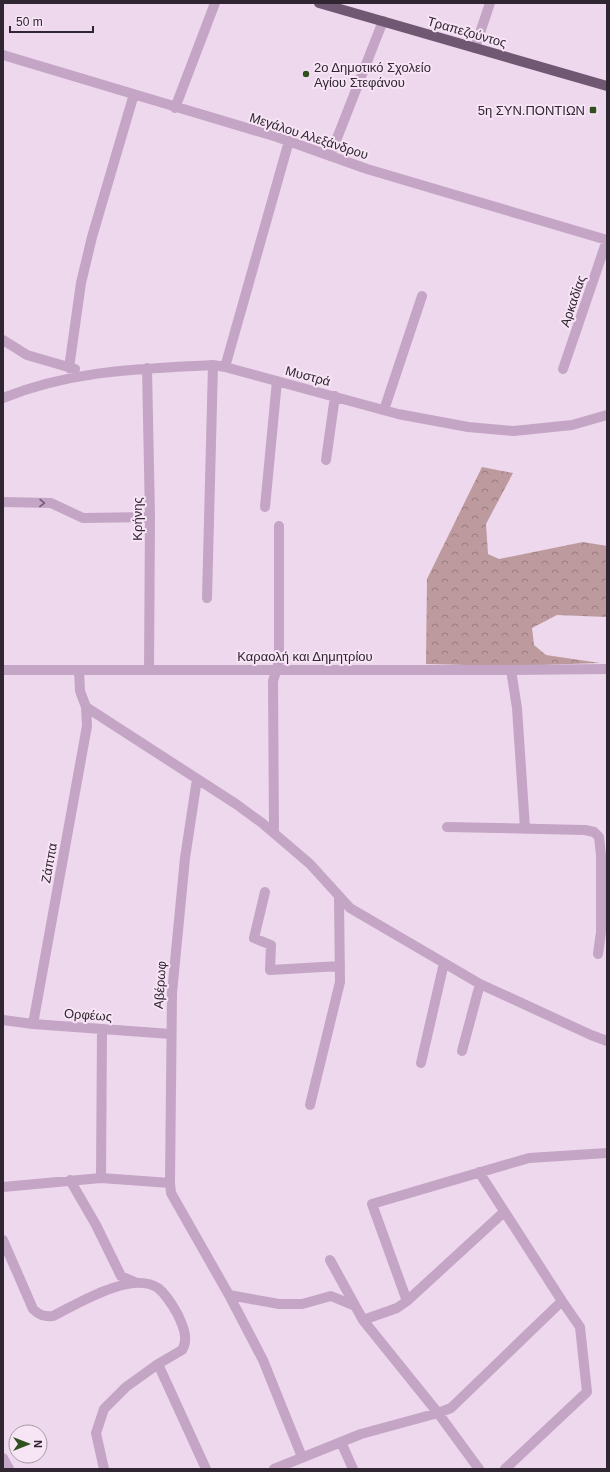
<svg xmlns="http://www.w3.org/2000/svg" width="610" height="1472" font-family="Helvetica,sans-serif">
<defs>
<pattern id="forest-crowns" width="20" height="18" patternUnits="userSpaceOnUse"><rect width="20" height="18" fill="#bc9a9d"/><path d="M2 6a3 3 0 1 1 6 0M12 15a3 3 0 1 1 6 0" fill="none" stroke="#997d81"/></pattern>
</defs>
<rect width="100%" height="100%" fill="#eed8ed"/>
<path fill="url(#forest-crowns)" d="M 482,467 L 513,473 L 486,524 L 488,554 L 499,559 L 583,542 L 607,546 L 607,617 L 557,615 L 532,628 L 534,645 L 546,655 L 600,663 L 509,666 L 426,664 L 427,579 Z"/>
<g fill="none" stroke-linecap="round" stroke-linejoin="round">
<path stroke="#c5a5c5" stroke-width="10" d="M 475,48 L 490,3
M 3,55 L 277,137 L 367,169 L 607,240
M 175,108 L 215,3
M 330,156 L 383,21
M 3,340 L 27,355 L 75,369
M 225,367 L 289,141
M 69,368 L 81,283 L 92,237 L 134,94
M 147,368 L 150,517 L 149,670
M 563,369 L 607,240
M 3,398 C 73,370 138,369 213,365 L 225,367 L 398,414 L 468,427 L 514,431 L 572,425 L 607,415
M 384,410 L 422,296
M 326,460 L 335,396
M 3,502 L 51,503 L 83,518 L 150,517
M 265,507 L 277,381
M 207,598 L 213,365
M 3,670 L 511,670 L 607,669
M 79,670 L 80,691 L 86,707 L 236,804 L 262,823 L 310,864 L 350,908 L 480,984 L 462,1051
M 511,670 L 517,708 L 525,828
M 197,779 L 185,858 L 172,993 L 170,1183 L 171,1193 L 229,1295 L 263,1360 L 302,1457
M 447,827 L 585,830 L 594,832 L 599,837 L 601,855 L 601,932 L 598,954
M 274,833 L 273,681 L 279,662 L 279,526
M 265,892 L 254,938 L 271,945 L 270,970 L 340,966
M 480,984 L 591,1035 L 607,1041
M 3,1020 L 33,1024 L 171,1034
M 33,1024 L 87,726 L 86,707
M 421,1063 L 444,963
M 310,1105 L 340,982 L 339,898
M 101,1178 L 102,1029
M 70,1180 L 96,1225 L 121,1276 L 137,1283
M 3,1187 L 101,1178 L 170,1183
M 3,1240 L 33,1309 C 39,1315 44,1317 53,1316 C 77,1304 132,1270 158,1288 C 167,1295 173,1306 178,1315 C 183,1326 189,1339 182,1350 L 158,1364 L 126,1387 L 104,1409 L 96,1433 L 104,1469
M 330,1260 L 363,1320 L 438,1413 L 479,1469
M 229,1295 L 279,1304 L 302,1304 L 331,1296 L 355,1306
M 407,1301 L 372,1204 L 529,1158 L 607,1153
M 363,1320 L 397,1308 L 407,1301 L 504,1212
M 158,1364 L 206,1469
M 341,1442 L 353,1469
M 3,1458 L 9,1469
M 274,1469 L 361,1434 L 438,1413 L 451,1408 L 562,1301 L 479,1172
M 505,1469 L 587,1392 L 580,1327 L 562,1301"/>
<path stroke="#705873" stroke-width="10" d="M 319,3 L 607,86"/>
</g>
<defs><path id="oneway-chevron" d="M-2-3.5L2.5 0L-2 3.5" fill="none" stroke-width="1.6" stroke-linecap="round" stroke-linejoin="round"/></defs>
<use stroke="#735f74" href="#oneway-chevron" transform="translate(42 503) rotate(1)"/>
<g fill="#31501f" stroke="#f7e4f5" stroke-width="1.5">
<circle cx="306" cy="74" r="4"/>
<rect x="589" y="106" width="8" height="8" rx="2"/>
</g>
<g text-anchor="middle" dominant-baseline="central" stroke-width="4" stroke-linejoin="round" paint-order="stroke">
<g font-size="13" fill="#302632" stroke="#f7e4f5">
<text transform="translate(467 32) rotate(16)">Τραπεζούντος</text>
<text transform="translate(309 136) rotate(18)">Μεγάλου Αλεξάνδρου</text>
<text transform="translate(573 301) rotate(-71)">Αρκαδίας</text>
<text transform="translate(308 376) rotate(15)">Μυστρά</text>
<text transform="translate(137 519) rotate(-90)">Κρήνης</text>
<text x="305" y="656">Καραολή και Δημητρίου</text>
<text transform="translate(49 863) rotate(-80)">Ζάππα</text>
<text transform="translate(160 985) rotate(-86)">Αβέρωφ</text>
<text transform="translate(88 1015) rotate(4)">Ορφέως</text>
</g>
<g font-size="13" fill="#302632" stroke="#f7e4f5" text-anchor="start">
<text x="314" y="67">2ο Δημοτικό Σχολείο<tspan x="314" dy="15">Αγίου Στεφάνου</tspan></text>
<text x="585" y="110" text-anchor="end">5η ΣΥΝ.ΠΟΝΤΙΩΝ</text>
</g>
</g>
<rect width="610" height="1472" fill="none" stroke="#302632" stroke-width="8"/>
<g transform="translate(28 1444) rotate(90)"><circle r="19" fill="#f7e4f5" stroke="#a798a7"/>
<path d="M0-3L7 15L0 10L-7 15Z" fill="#31501f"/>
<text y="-6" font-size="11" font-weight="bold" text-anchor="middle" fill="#302632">N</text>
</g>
<path d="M10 26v6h83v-6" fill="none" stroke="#302632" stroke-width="2"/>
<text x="16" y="26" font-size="12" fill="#302632" stroke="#f7e4f5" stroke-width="3" paint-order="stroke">50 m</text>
</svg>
